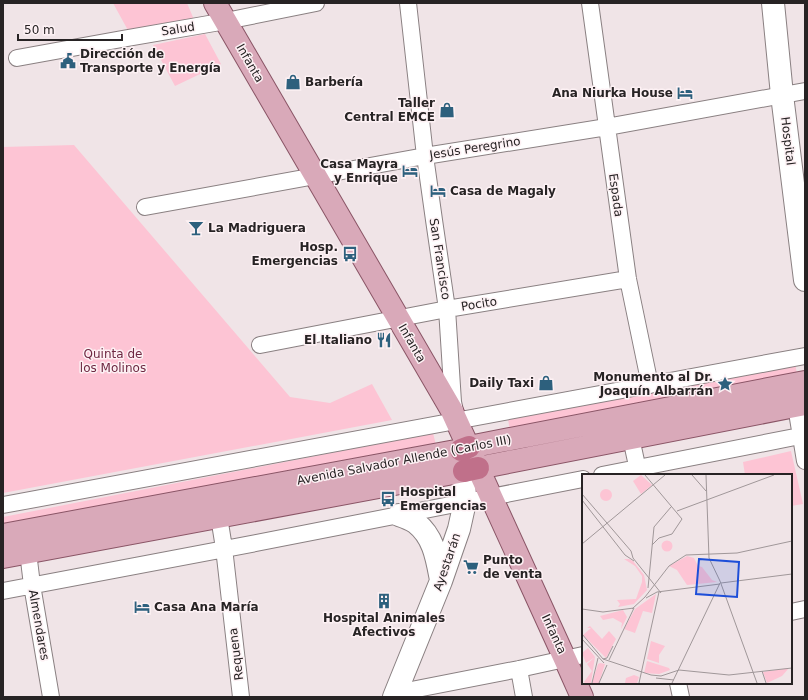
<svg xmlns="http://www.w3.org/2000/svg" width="808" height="700" font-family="'DejaVu Sans',sans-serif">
<rect width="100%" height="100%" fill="#f0e4e7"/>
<path fill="#fdc4d4" d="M 113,3 L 187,3 L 195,22 L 130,34 Z
M 205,34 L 221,64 L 175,86 L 153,45 Z
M 74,145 L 290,397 L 330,403 L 372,384 L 392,420 L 3,493 L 3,147 Z
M 795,363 L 797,374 L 510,431 L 508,419 Z
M 433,433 L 436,445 L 3,530 L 3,517 Z
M 791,451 L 803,504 L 791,506 L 791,475 L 745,475 L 743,462 Z"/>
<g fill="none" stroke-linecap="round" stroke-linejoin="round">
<defs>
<path id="street" d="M 408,3 L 425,156 L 434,220 L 447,309 L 453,402 L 455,411
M 590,3 L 628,279 L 650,385
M 17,58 L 122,39 L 226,21 L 316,3
M 145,207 L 425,156 L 607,127 L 805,91
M 260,345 L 447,309 L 628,279
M 796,406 L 805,461
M 631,438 L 639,475
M 602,475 L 805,435
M 3,505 L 805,356
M 219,517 L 224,548 L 241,697
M 28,552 L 32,585 L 51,697
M 3,591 L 256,543 L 583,479
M 791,612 L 805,609
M 519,669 L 524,697
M 678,683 L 681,697
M 396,693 L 519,669 L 583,655"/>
<path id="secondary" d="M 773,3 L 782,95 L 805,280
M 399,515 C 405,517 411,519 416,523 C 434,537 437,559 441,580
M 394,697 L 441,581 L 459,529 L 465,502 L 464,471 L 461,453"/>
<path id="primary" d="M 215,3 L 451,409 L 565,659 L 582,697
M 469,447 L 805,382
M 478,468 L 805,404
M 3,535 L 461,450
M 3,557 L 464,471"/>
<path id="highway" d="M 461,450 L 469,447
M 464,471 L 478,468"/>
</defs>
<use href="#street" stroke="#8a8082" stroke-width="18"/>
<use href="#secondary" stroke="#8a8082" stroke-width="24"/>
<use href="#primary" stroke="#8a5566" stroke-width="24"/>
<use href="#highway" stroke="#8a5566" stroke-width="24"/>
<use href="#street" stroke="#fff" stroke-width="16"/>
<use href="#secondary" stroke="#fff" stroke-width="22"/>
<use href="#primary" stroke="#d9a9b9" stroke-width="22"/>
<use href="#highway" stroke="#c0708a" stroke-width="22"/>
</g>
<defs>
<symbol id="civic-bare" viewBox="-9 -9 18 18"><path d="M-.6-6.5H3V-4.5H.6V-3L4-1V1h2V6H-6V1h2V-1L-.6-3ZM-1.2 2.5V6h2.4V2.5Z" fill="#2d607d" stroke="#fdf1f4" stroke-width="2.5" paint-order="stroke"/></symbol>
<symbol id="shop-bare" viewBox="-9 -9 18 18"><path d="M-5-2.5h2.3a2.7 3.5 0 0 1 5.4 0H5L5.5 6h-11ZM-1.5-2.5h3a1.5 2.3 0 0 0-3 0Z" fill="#2d607d" stroke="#fdf1f4" stroke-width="2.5" paint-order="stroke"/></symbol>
<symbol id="hotel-bare" viewBox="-9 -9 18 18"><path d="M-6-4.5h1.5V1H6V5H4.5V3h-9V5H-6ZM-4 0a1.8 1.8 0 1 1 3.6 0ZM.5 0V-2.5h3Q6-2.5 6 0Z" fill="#2d607d" stroke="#fdf1f4" stroke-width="2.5" paint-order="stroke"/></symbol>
<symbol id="bar-bare" viewBox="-9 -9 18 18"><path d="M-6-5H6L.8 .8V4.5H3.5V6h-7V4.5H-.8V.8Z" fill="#2d607d" stroke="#fdf1f4" stroke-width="2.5" paint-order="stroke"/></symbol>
<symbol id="bus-bare" viewBox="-9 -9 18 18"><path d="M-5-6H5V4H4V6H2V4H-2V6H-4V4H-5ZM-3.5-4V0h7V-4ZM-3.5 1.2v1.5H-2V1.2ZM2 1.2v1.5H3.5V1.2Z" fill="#2d607d" stroke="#fdf1f4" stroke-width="2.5" paint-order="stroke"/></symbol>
<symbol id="restaurant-bare" viewBox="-9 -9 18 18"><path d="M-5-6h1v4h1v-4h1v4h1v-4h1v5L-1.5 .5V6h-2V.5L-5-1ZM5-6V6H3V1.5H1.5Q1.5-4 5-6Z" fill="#2d607d" stroke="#fdf1f4" stroke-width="2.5" paint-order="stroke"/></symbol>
<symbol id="sight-bare" viewBox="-9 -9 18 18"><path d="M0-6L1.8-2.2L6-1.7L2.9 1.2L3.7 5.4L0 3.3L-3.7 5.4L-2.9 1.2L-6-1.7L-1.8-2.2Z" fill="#2d607d" stroke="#fdf1f4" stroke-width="2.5" paint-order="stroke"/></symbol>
<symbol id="supermarket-bare" viewBox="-9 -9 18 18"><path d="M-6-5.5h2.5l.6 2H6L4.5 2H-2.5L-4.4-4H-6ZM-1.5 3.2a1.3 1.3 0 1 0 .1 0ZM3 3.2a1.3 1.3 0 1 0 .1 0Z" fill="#2d607d" stroke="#fdf1f4" stroke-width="2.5" paint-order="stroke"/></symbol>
<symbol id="building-bare" viewBox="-9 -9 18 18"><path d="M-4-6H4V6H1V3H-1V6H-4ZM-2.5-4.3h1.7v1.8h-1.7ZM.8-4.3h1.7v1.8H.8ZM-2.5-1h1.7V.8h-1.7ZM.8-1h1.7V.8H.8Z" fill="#2d607d" stroke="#fdf1f4" stroke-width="2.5" paint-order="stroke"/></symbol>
</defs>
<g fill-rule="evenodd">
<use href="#civic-bare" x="57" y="50" width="22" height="22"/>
<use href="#shop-bare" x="282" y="71" width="22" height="22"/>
<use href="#hotel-bare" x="674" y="82" width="22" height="22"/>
<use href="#shop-bare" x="436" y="99" width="22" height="22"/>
<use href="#hotel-bare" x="399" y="160" width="22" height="22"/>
<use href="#hotel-bare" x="427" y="180" width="22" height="22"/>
<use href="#bar-bare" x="185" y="217" width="22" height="22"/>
<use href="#bus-bare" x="339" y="243" width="22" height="22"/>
<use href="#restaurant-bare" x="373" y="329" width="22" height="22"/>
<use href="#shop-bare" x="535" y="372" width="22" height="22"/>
<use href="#sight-bare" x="714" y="373" width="22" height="22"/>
<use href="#bus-bare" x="377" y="488" width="22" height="22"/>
<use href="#supermarket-bare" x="460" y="556" width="22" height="22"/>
<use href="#building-bare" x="373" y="590" width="22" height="22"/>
<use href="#hotel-bare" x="131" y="596" width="22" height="22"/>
</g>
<g text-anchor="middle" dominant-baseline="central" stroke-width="3" stroke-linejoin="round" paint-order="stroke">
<g font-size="12" fill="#272324" stroke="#fdf1f4">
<text transform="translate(178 29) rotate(-9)">Salud</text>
<text transform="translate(250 63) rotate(60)">Infanta</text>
<text transform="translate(788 141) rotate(83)">Hospital</text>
<text transform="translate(475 148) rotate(-9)">Jesús Peregrino</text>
<text transform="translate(616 195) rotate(82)">Espada</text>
<text transform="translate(440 259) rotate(81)">San Francisco</text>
<text transform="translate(479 304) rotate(-9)">Pocito</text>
<text transform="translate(412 343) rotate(60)">Infanta</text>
<text transform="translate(404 460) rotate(-11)">Avenida Salvador Allende (Carlos III)</text>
<text transform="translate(447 562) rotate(-71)">Ayestarán</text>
<text transform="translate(39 625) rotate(80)">Almendares</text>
<text transform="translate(554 634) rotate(65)">Infanta</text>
<text transform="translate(236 654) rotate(-97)">Requena</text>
</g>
<g font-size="12" font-weight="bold" fill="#272324" stroke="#fdf1f4" text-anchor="start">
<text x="80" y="54">Dirección de<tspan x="80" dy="14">Transporte y Energía</tspan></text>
<text x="305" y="82">Barbería</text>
<text x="673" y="93" text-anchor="end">Ana Niurka House</text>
<text x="435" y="103" text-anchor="end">Taller<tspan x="435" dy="14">Central EMCE</tspan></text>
<text x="398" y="164" text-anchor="end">Casa Mayra<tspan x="398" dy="14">y Enrique</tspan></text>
<text x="450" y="191">Casa de Magaly</text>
<text x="208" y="228">La Madriguera</text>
<text x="338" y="247" text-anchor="end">Hosp.<tspan x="338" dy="14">Emergencias</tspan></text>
<text x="372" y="340" text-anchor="end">El Italiano</text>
<text x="713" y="377" text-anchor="end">Monumento al Dr.<tspan x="713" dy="14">Joaquín Albarrán</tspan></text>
<text x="534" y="383" text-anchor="end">Daily Taxi</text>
<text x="400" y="492">Hospital<tspan x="400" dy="14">Emergencias</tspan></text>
<text x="483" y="560">Punto<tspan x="483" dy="14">de venta</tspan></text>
<text x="154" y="607">Casa Ana María</text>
<text x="384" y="618" text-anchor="middle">Hospital Animales<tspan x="384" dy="14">Afectivos</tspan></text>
</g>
<g font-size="12" fill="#6e2842" stroke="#fdf1f4">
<text x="113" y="354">Quinta de<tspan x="113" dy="14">los Molinos</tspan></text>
</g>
</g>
<g transform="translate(582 474)">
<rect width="210" height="210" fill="#f0e4e7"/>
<path d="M 59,1 L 70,11 L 59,20 L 51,7 ZM18 21a6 6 0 1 1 12 0a6 6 0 1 1-12 0ZM79.5 72a5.5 5.5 0 1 1 11 0a5.5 5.5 0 1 1-11 0ZM 105,82 L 112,84 L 116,92 L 120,93 L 130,106 L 135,108 L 105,111 L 95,96 L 87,92 ZM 42,85 L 47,85 L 51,87 L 62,101 L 65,116 L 52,130 L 36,133 L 38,130 L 35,126 L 54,125 L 60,108 L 60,102 L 53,92 ZM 74,120 L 70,139 L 61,137 L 53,159 L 42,155 L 53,135 ZM 41,136 L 45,143 L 39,155 L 40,149 L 31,144 L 21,146 L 18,142 ZM 8,152 L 20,165 L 27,157 L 34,165 L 24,184 L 1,161 L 9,154 L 5,154 ZM 69,167 L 83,172 L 77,181 L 77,189 L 65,185 ZM 6,174 L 13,183 L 4,189 L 0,179 ZM 13,183 L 9,209 L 3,209 L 2,208 L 10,197 L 5,190 ZM 65,187 L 87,194 L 88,196 L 77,200 L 62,199 ZM 18,189 L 23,190 L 17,209 L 10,209 L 16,190 ZM 207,194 L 200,202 L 185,209 L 181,198 ZM 52,201 L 57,203 L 55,209 L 43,209 L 44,204 Z" fill="#fdc4d4"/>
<path fill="none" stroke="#a09799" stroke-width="1" d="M 63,1 L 100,45 L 90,60 L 77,64 L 70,71M 110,1 L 124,17M 124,1 L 127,84 L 138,107 L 175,209M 0,20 L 49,77 L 51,84 L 79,119M 0,26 L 43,81 L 52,87M 95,37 L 192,1M 0,70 L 83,1M 139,109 L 210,100M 66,114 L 72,53 L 89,33M 64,124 L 75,118 L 138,110M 0,135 L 21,138 L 52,134M 50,135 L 63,123 L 87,92 L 104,81 L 155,79 L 210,67M 0,160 L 21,185 L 69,201 L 79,202 L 97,196 L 147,201 L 210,194M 0,165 L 22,189M 21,185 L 25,184 L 31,172M 27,186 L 52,134M 180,197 L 184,209M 74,204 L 92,206M 10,209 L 16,184M 17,209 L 25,191M 57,209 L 77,118M 90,209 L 138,109"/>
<path fill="#1d4ed8" fill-opacity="0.15" stroke="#1d4ed8" stroke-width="2" d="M 117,85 L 157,88 L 155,123 L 114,120 Z"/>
<rect width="210" height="210" fill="none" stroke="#272324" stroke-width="2"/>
</g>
<rect width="808" height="700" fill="none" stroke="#272324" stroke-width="8"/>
<path d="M18 34v6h104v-6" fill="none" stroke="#272324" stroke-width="2"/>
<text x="24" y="34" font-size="12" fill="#272324" stroke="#fdf1f4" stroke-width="3" paint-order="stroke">50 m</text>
</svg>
